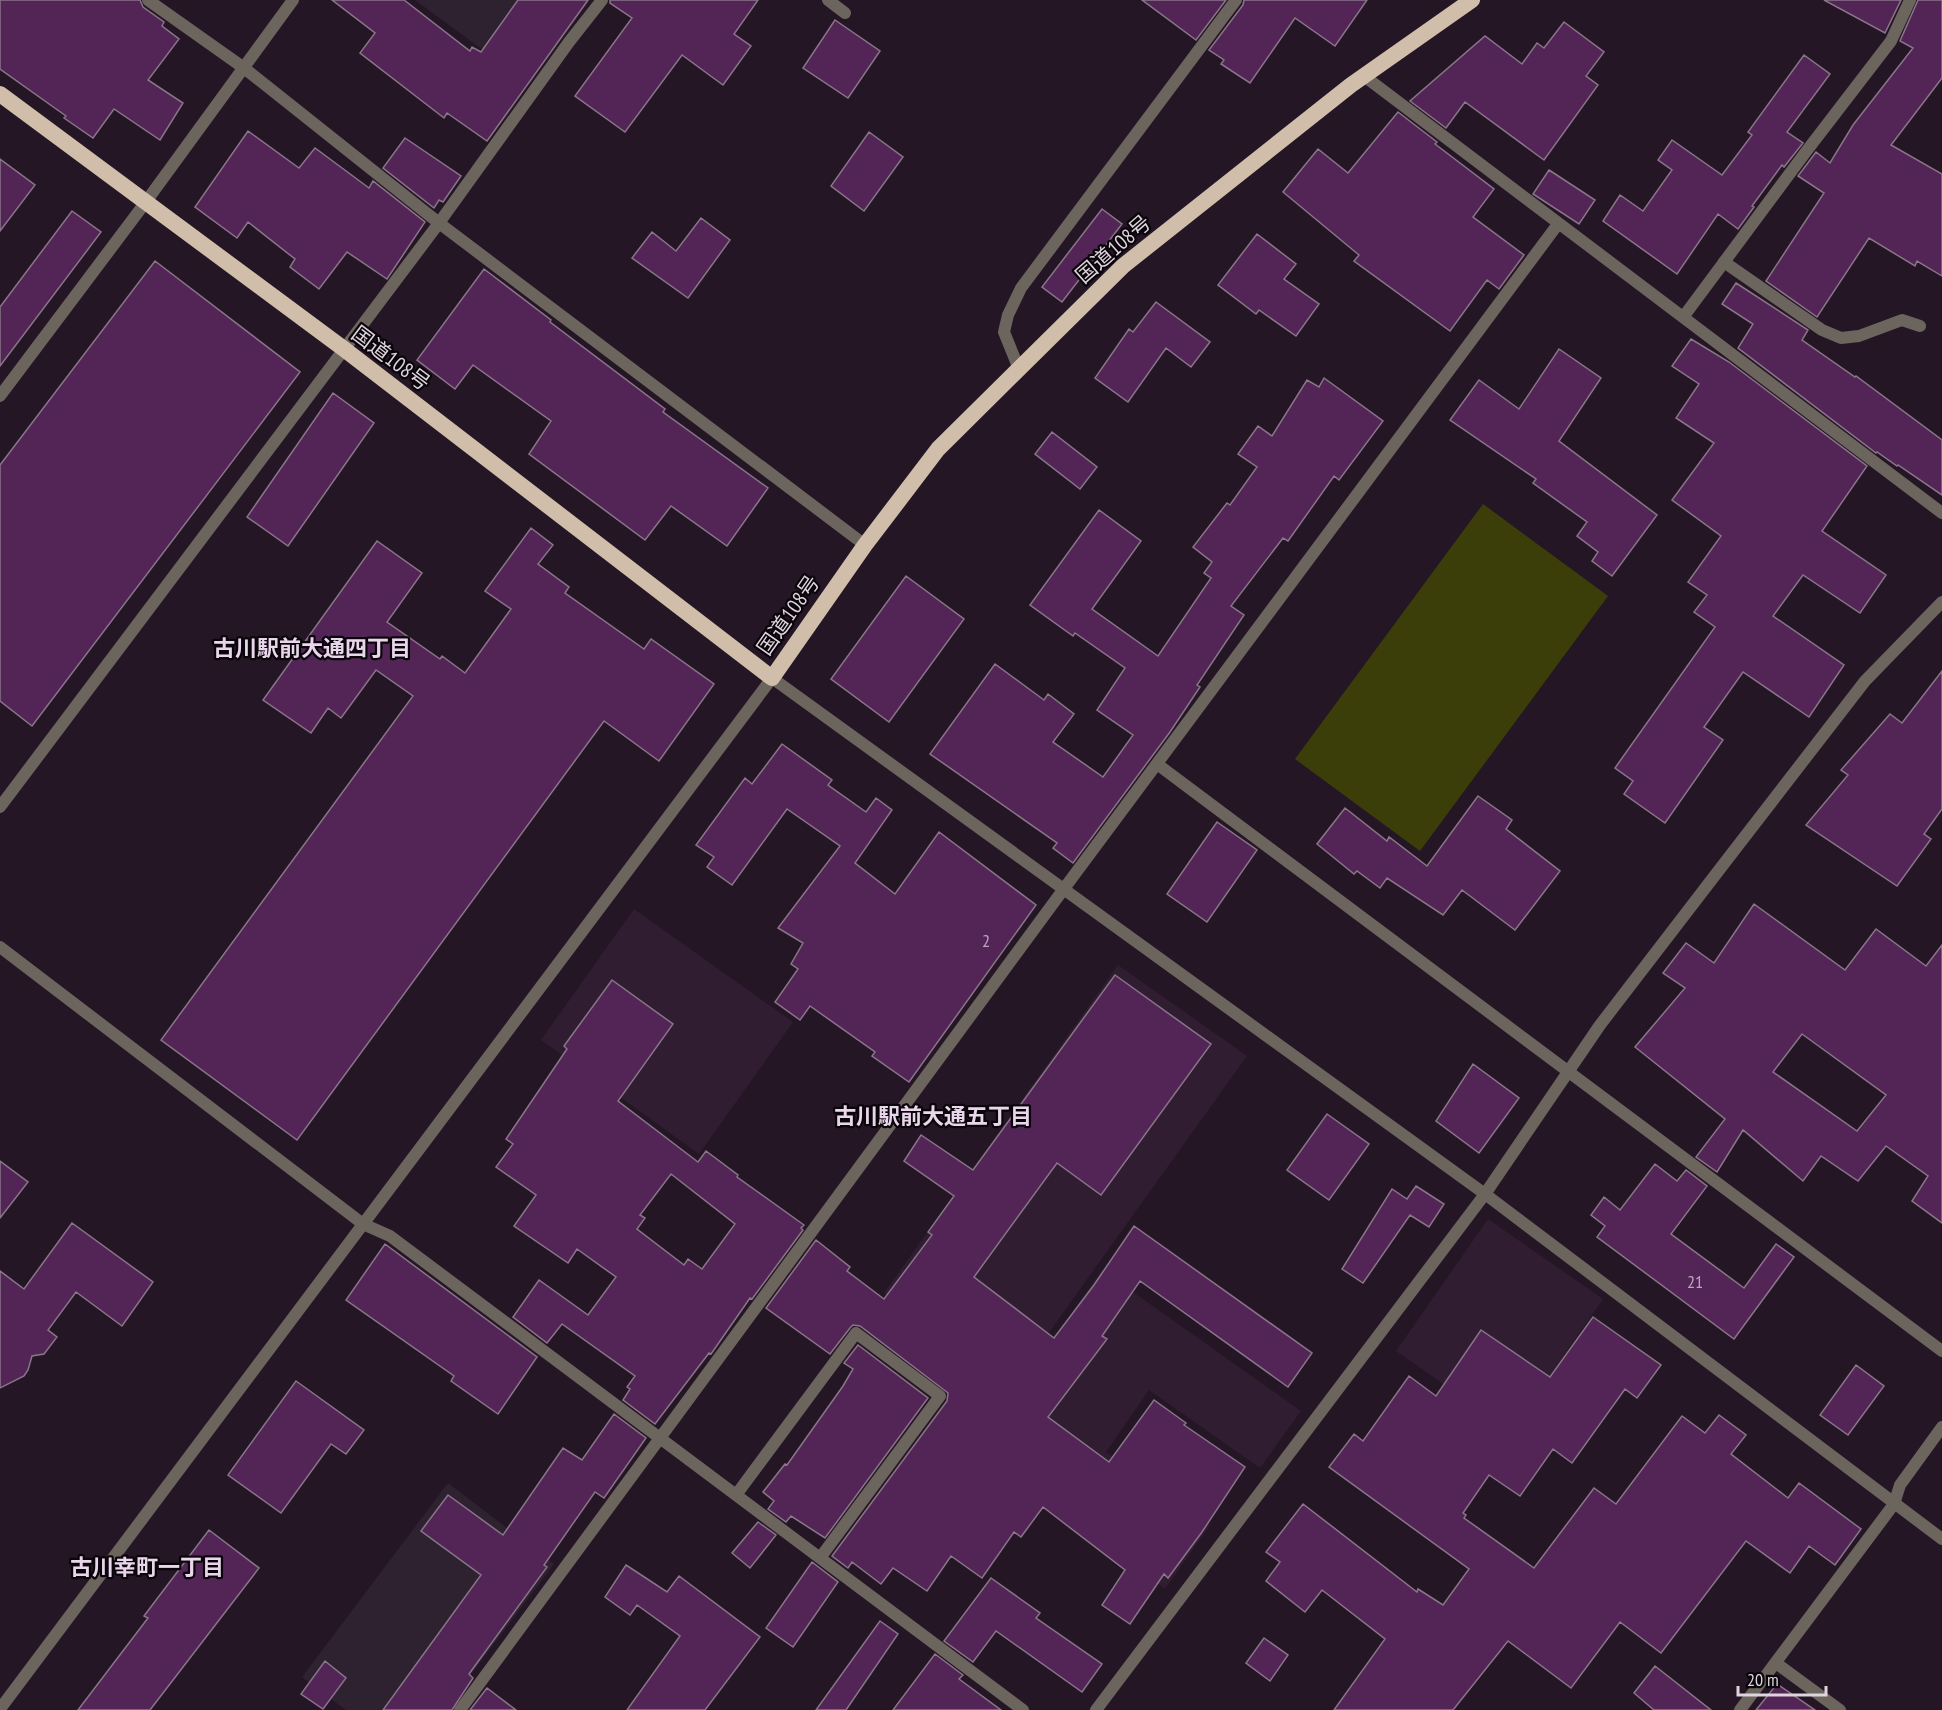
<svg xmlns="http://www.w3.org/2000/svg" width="1942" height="1710" font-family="'PT Sans Narrow','Noto Sans JP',sans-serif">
<rect width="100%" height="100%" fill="#251625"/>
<path fill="#301d31" d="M 634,909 L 793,1022 L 699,1154 L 541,1040 Z
M 1118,965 L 1247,1056 L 1012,1384 L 884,1293 Z
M 1488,1219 L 1603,1299 L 1511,1431 L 1396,1351 Z
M 1102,1270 L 1301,1411 L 1260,1468 L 1149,1390 L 1106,1452 L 1210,1525 L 1165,1589 L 973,1453 Z"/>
<path fill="#2e2230" d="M 415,0 L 590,0 L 529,84 Z
M 448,1483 L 554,1564 L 444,1710 L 346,1710 L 302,1677 Z"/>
<path fill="#3c3e0a" d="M 1483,504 L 1608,596 L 1420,851 L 1295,759 Z"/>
<path fill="#532456" stroke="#897689" stroke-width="1.5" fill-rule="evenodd" d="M 0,0 L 140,0 L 143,7 L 164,22 L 162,26 L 179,39 L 148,80 L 183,103 L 160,140 L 114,109 L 93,138 L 64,118 L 66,116 L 0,69 Z
M 332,0 L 404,0 L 470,51 L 472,47 L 481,52 L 518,0 L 588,0 L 487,141 L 447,113 L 444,118 L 360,53 L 375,33 Z
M 610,0 L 758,0 L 734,34 L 751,46 L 723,85 L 682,55 L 625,132 L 575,96 L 632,18 L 610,3 Z
M 1142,0 L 1226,0 L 1196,40 Z
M 1244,0 L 1367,0 L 1335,46 L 1295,18 L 1250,83 L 1221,64 L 1224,60 L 1209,50 L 1243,5 Z
M 1824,0 L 1901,0 L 1885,33 Z
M 1918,0 L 1942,0 L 1942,78 L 1891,145 L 1942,174 L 1942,276 L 1917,261 L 1915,266 L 1869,238 L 1817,317 L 1766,281 L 1824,193 L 1798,176 L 1816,152 L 1830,163 L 1853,125 L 1913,48 L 1900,41 Z
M 835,20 L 880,51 L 848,98 L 803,68 Z
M 1564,22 L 1604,52 L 1586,76 L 1598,85 L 1544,160 L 1465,102 L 1446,128 L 1410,101 L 1485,36 L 1522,64 L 1537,43 L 1544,48 Z
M 1804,55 L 1830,74 L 1787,132 L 1803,143 L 1784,167 L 1782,165 L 1752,206 L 1754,207 L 1738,229 L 1718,214 L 1677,274 L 1603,221 L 1620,195 L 1643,211 L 1672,170 L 1658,160 L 1672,140 L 1722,175 L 1752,135 L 1748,132 Z
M 1398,112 L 1437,142 L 1435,144 L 1494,189 L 1473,217 L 1524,255 L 1499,289 L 1487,280 L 1450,331 L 1354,261 L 1359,255 L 1283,192 L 1318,149 L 1348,173 Z
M 248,131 L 299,168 L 315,148 L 369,188 L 373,181 L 425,222 L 387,279 L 347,252 L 319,289 L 290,267 L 295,259 L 248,222 L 237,238 L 195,207 Z
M 869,132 L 903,157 L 864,211 L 831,186 Z
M 405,138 L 461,176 L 443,202 L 439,200 L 434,208 L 383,168 Z
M 0,159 L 35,185 L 0,231 Z
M 1549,170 L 1595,200 L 1579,224 L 1533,194 Z
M 1102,209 L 1122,224 L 1062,302 L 1042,287 Z
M 72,211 L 101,232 L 0,366 L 0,307 Z
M 701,218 L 730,240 L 688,298 L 632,258 L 652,232 L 676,251 Z
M 1257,234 L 1296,264 L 1284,279 L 1319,304 L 1296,336 L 1259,310 L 1256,314 L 1218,285 Z
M 155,261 L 300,372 L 32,726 L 0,701 L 0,465 Z
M 484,269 L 551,320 L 550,322 L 665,409 L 663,412 L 768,488 L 727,546 L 671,506 L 645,540 L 529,454 L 551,421 L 473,365 L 455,389 L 417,360 Z
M 1736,283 L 1808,330 L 1802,340 L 1855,377 L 1856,376 L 1942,440 L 1942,495 L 1898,465 L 1897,466 L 1877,452 L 1876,453 L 1738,348 L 1753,324 L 1722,304 Z
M 1156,302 L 1210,342 L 1191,367 L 1166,348 L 1128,402 L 1095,378 L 1129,329 L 1133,332 Z
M 1691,339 L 1729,362 L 1867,466 L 1822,531 L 1886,575 L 1860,613 L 1803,575 L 1773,616 L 1844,665 L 1809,717 L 1743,672 L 1704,727 L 1723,740 L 1665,823 L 1624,794 L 1633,781 L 1615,768 L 1715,627 L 1694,612 L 1707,595 L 1688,582 L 1721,536 L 1672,500 L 1714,443 L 1676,418 L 1699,384 L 1672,366 Z
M 1559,349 L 1601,378 L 1559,441 L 1657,515 L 1612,576 L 1592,561 L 1598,552 L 1577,536 L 1587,522 L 1533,483 L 1536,479 L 1450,420 L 1479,380 L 1519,409 Z
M 1324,378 L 1383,421 L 1339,480 L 1334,476 L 1288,541 L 1283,538 L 1231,606 L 1244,615 L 1197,685 L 1200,687 L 1170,732 L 1073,863 L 1053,848 L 1057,843 L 930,754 L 995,664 L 1044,700 L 1048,694 L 1074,714 L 1053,742 L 1103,777 L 1133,735 L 1097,710 L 1125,668 L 1075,633 L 1073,636 L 1030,605 L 1099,510 L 1141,541 L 1092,609 L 1158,656 L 1211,578 L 1204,573 L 1212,562 L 1193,547 L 1227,503 L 1230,505 L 1257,467 L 1238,454 L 1258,426 L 1272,436 L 1307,380 L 1319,387 Z
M 333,393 L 374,423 L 288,546 L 247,517 Z
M 1052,432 L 1097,467 L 1080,489 L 1035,454 Z
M 531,528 L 553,545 L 538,564 L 569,587 L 565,593 L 644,649 L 651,639 L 714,684 L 659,761 L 604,721 L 297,1140 L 161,1040 L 413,696 L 376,670 L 341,718 L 328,708 L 311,733 L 263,700 L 377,541 L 422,573 L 387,622 L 440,659 L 442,656 L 465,673 L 511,609 L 485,591 Z
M 906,576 L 964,619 L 889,722 L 831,679 Z
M 1942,671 L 1942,809 L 1924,834 L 1931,839 L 1897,886 L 1806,825 L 1848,775 L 1841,770 L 1890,714 L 1902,723 Z
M 782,744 L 832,780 L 828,785 L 866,812 L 876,798 L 892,810 L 855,863 L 895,894 L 939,832 L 1036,905 L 909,1082 L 872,1056 L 875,1052 L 810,1006 L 800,1020 L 775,1002 L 798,969 L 791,964 L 803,943 L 778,928 L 840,846 L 787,809 L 732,885 L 707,867 L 714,857 L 696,845 L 745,778 L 752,784 Z
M 1478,796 L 1512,820 L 1506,829 L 1560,871 L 1515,930 L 1462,890 L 1443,915 L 1387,878 L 1380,888 L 1357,871 L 1354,874 L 1317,844 L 1345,808 L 1387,841 L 1389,837 L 1427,866 Z
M 1217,822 L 1257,850 L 1207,922 L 1167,894 Z
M 1754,904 L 1845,970 L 1876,929 L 1926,966 L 1942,945 L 1942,1223 L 1912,1201 L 1928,1176 L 1886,1146 L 1858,1181 L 1821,1156 L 1803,1181 L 1743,1130 L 1717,1172 L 1696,1157 L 1725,1119 L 1635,1047 L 1685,988 L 1663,973 L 1686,943 L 1714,963 ZM 1802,1034 L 1886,1095 L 1857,1131 L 1773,1072 Z
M 1115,975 L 1211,1044 L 1101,1195 L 1057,1163 L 974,1277 L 1054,1338 L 1094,1285 L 1134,1226 L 1312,1353 L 1288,1387 L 1140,1281 L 1102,1336 L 1107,1339 L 1048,1417 L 1109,1462 L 1154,1400 L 1186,1423 L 1184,1425 L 1245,1467 L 1202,1532 L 1168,1578 L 1164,1574 L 1130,1624 L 1102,1605 L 1125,1570 L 1043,1507 L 1021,1537 L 1014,1532 L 982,1578 L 951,1556 L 927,1591 L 893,1568 L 881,1584 L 852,1562 L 848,1568 L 832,1556 L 947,1401 L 948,1393 L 860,1326 L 853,1325 L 850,1328 L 830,1354 L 766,1308 L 816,1240 L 850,1267 L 847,1271 L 884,1299 L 932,1235 L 928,1232 L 954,1196 L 904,1161 L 921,1135 L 973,1170 Z
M 612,980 L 673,1024 L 618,1101 L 698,1162 L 706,1151 L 738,1175 L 737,1177 L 804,1225 L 801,1228 L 803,1230 L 752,1299 L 750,1298 L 711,1354 L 709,1353 L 655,1424 L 623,1400 L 630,1389 L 627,1387 L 635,1376 L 562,1324 L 547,1343 L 513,1317 L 539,1280 L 588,1315 L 616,1277 L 577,1249 L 568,1263 L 514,1226 L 536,1195 L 496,1167 L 513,1144 L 506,1139 L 567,1049 L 564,1046 ZM 671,1174 L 735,1224 L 702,1269 L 688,1259 L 684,1265 L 637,1229 L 645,1218 L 640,1215 Z
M 1473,1064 L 1519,1098 L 1479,1153 L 1436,1121 Z
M 1327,1114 L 1369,1144 L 1329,1200 L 1287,1170 Z
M 0,1161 L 28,1182 L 0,1218 Z
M 1655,1164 L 1677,1181 L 1686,1170 L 1707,1186 L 1671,1234 L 1744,1288 L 1776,1244 L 1794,1257 L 1734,1339 L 1597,1237 L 1605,1226 L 1591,1215 L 1604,1197 L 1620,1210 Z
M 1416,1186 L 1444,1204 L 1429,1227 L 1410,1215 L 1363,1283 L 1342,1269 L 1392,1189 L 1407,1199 Z
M 72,1223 L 153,1282 L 122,1326 L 76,1292 L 48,1330 L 57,1337 L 44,1354 L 32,1356 L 28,1370 L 24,1376 L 0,1388 L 0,1271 L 24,1289 Z
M 385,1244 L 537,1357 L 498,1414 L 451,1381 L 454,1376 L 346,1300 Z
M 1593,1317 L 1661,1365 L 1637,1398 L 1625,1389 L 1572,1463 L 1553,1449 L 1520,1496 L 1489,1475 L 1463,1513 L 1466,1515 L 1464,1518 L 1534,1568 L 1594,1488 L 1616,1504 L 1682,1416 L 1705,1433 L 1719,1415 L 1746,1435 L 1731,1454 L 1788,1498 L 1799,1483 L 1861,1529 L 1835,1565 L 1809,1546 L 1790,1573 L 1746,1541 L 1661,1653 L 1620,1622 L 1571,1688 L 1508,1641 L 1453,1710 L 1334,1710 L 1385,1639 L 1322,1590 L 1305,1612 L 1266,1581 L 1280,1562 L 1266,1552 L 1303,1504 L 1417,1592 L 1418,1589 L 1443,1605 L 1469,1569 L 1329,1467 L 1354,1434 L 1363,1441 L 1409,1376 L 1436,1396 L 1481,1330 L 1550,1377 Z
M 858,1345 L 928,1398 L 825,1538 L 791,1516 L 786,1522 L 768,1509 L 774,1501 L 763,1492 L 785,1464 L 787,1465 L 843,1386 L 853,1369 L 844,1363 Z
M 1856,1365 L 1884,1386 L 1848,1435 L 1820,1415 Z
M 296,1381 L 364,1430 L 346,1454 L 331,1444 L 281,1513 L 228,1475 Z
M 614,1414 L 646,1438 L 604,1498 L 595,1492 L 544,1565 L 547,1567 L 469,1674 L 473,1678 L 452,1710 L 383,1710 L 481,1575 L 421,1531 L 448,1495 L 503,1535 L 563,1448 L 582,1460 Z
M 758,1522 L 776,1535 L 750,1568 L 732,1553 Z
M 209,1530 L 259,1568 L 150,1710 L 78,1710 L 148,1618 L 144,1616 Z
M 812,1562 L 838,1582 L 793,1647 L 766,1628 Z
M 626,1565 L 667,1592 L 679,1576 L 760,1637 L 705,1710 L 627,1710 L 680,1636 L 637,1605 L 630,1615 L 605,1597 Z
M 991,1578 L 1040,1613 L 1036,1618 L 1102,1664 L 1082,1692 L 996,1631 L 973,1662 L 944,1641 Z
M 880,1621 L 898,1634 L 846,1710 L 816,1710 Z
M 1264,1638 L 1288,1655 L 1270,1681 L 1246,1663 Z
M 935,1654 L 963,1675 L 959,1679 L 1001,1710 L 893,1710 Z
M 325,1661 L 346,1678 L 323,1709 L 301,1694 Z
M 1655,1666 L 1711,1710 L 1654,1710 L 1634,1693 Z
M 1777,1684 L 1815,1710 L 1756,1710 Z
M 487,1688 L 516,1710 L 470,1710 Z"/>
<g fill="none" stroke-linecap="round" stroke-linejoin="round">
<path stroke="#6c655d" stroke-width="12" d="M 828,0 L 845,13
M 439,223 L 865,545
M 1724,262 L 1822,330 L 1841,338 L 1859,336 L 1902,320 L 1920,326
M 1157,764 L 1942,1351"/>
<path stroke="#6c655d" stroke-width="12" d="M 148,0 L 244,68 L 439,223
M 1364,76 C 1556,223 1750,367 1942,513
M 145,203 L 293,0
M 1684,316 L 1805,153 L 1891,41 L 1910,0
M 1019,369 L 1004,332 L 1008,315 L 1021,288 L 1236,0
M 0,807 L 439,223 L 569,42 L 602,0
M 1485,1194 L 1600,1025 L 1726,861 L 1865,681 L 1942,602
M 363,1224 L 390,1236 L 1023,1710
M 736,1495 L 856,1333 L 940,1396 L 820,1558
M 1776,1663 L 1840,1710
M 460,1710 L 1063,890 L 1558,224
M 1740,1710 L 1894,1504 L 1900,1485 L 1942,1427"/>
<path stroke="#6c655d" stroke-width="12" d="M 0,396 L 145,203
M 0,947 L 363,1224
M 0,1709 L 772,678 L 1485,1194 L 1942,1539
M 1096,1710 L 1485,1194"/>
<path stroke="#d0beab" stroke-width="16" d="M 0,94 L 344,349 L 772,678 L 865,545 L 938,449 L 1123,266 L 1351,85 L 1472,0"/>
</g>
<g text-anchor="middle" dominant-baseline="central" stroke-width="4.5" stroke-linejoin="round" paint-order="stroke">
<g font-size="18" fill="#bba8bc">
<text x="986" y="940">2</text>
<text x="1695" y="1281">21</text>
</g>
<g font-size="21" fill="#ded4de" stroke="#0a050a">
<text transform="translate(1113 249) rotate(-41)">国道108号</text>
<text transform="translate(391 358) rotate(37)">国道108号</text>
<text transform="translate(788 615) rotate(-55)">国道108号</text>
</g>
<g font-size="22" font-weight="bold" fill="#ead6eb" stroke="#0a050a">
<text x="312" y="648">古川駅前大通四丁目</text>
<text x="933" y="1116">古川駅前大通五丁目</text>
<text x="147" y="1567">古川幸町一丁目</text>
</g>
</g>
<path d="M1738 1686v9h88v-9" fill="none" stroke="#ded4de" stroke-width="3"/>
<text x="1747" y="1686" font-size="18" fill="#ded4de" stroke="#0a050a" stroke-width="4.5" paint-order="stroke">20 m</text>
</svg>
